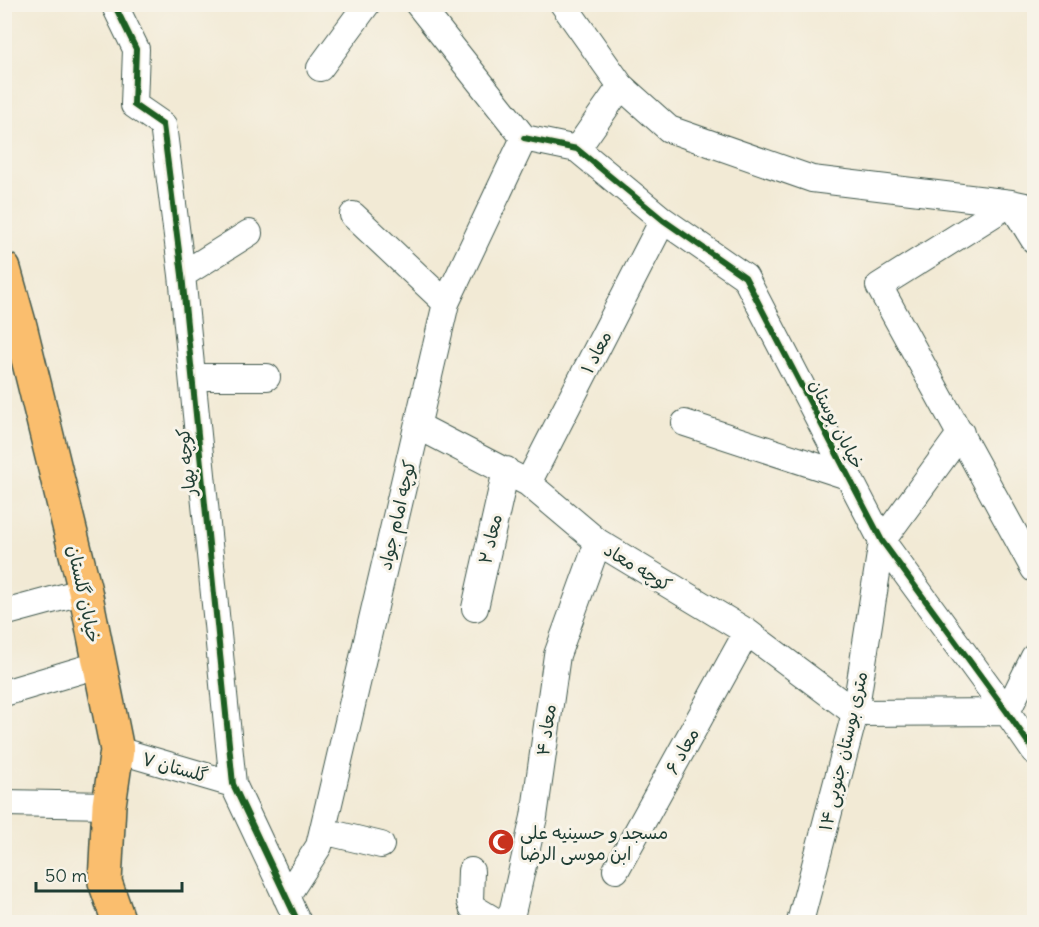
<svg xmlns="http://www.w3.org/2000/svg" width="1039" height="927" font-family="Delius,'Playpen Sans Arabic',sans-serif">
<rect width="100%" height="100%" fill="#f7f3e8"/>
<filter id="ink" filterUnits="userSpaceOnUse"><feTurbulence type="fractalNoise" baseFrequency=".0167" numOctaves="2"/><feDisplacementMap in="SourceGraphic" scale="12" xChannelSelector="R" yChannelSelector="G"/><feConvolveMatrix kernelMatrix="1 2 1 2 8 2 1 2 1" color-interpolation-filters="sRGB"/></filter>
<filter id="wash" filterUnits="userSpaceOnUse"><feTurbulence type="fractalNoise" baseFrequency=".008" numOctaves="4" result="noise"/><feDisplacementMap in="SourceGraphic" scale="24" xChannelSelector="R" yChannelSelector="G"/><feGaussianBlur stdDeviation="1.35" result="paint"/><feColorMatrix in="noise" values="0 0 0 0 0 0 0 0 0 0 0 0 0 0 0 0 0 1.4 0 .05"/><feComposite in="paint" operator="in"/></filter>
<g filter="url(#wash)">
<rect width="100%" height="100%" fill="#f2ead5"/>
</g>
<g filter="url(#ink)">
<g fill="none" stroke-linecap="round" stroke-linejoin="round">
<defs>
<path id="minor" d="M 114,4 L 136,49 L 134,105 L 163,125 L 182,275 L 233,784 L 298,922
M 418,4 L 524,138
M 563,4 L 621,86 L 669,129 L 812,179 L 1011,203 L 1034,208
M 320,68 L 367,4
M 524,138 L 577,149 L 663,220 L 745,277 L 882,541 L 1007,712 L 1034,751
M 577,149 L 621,86
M 353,215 L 446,303
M 1034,240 L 1011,203 L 879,286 L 1034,569
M 182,275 L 249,233
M 193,377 L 267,377
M 685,423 L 847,476
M 418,426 L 528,483 L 598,542 L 747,632 L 855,713 L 1007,712 L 1034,657
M 528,483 L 663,220
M 475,608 L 506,470
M 4,613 L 85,591
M 4,693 L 98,665
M 117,750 L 233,784
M 4,803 L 109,805
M 323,831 L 381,845
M 616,870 L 747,632
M 471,871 L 470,901 L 472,907 L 497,922
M 286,897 L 319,846 L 446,303 L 524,138
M 510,922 L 534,817 L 557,655 L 598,542
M 800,922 L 855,713 L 882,541 L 961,433"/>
<path id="major" d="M 4,269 L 20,326 L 85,591 L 117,750 L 109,805 L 105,882 L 119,922"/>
</defs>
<use href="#minor" stroke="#3f574c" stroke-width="28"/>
<use href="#major" stroke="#3f574c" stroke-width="36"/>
<use href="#minor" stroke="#fff" stroke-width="26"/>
<use href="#major" stroke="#fabe6e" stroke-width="33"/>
<defs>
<path id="cycleway" d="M 114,4 L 136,49 L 134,105 L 163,125 L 182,275 L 233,784 L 298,922
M 524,138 L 577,149 L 663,220 L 745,277 L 882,541 L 1007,712 L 1034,751"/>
</defs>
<use href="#cycleway" stroke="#f7f3e8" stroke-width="10"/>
<use href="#cycleway" stroke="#1b5e20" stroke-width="6"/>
</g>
</g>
<defs>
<symbol id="mosque-disc" viewBox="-11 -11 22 22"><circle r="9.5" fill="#c8321e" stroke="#f7f3e8"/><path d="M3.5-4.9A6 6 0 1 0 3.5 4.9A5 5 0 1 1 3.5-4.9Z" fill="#fff"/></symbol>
</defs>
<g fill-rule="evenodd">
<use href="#mosque-disc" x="486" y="827" width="30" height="30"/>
</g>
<g text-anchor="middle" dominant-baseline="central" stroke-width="6" stroke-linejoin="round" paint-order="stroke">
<g font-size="18" fill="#1f3d34" stroke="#f7f3e8">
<text transform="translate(596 352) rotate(-63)">معاد ۱</text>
<text transform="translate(837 424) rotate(63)">خیابان بوستان</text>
<text transform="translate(186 462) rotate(-96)">کوچه بهار</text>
<text transform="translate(397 515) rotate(-77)">کوچه امام جواد</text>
<text transform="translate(490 539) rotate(-77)">معاد ۲</text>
<text transform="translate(638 567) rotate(31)">کوچه معاد</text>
<text transform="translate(84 594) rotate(78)">خیابان گلستان</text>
<text transform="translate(546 730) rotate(-82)">معاد ۴</text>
<text transform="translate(682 751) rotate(-61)">معاد ۶</text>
<text transform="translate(843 751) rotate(-77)">۱۴ متری بوستان جنوبی</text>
<text transform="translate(175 767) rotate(16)">گلستان ۷</text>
</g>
<g font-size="18" fill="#1f3d34" stroke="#f7f3e8" text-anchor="start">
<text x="520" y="832">مسجد و حسینیه علی<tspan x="520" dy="21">ابن موسی الرضا</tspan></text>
</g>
</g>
<rect width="1039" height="927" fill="none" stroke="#f7f3e8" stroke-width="24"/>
<path d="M36 882v9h146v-9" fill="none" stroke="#1f3d34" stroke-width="3"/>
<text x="45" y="882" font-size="18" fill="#1f3d34" stroke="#f7f3e8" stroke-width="4.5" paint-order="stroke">50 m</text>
</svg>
